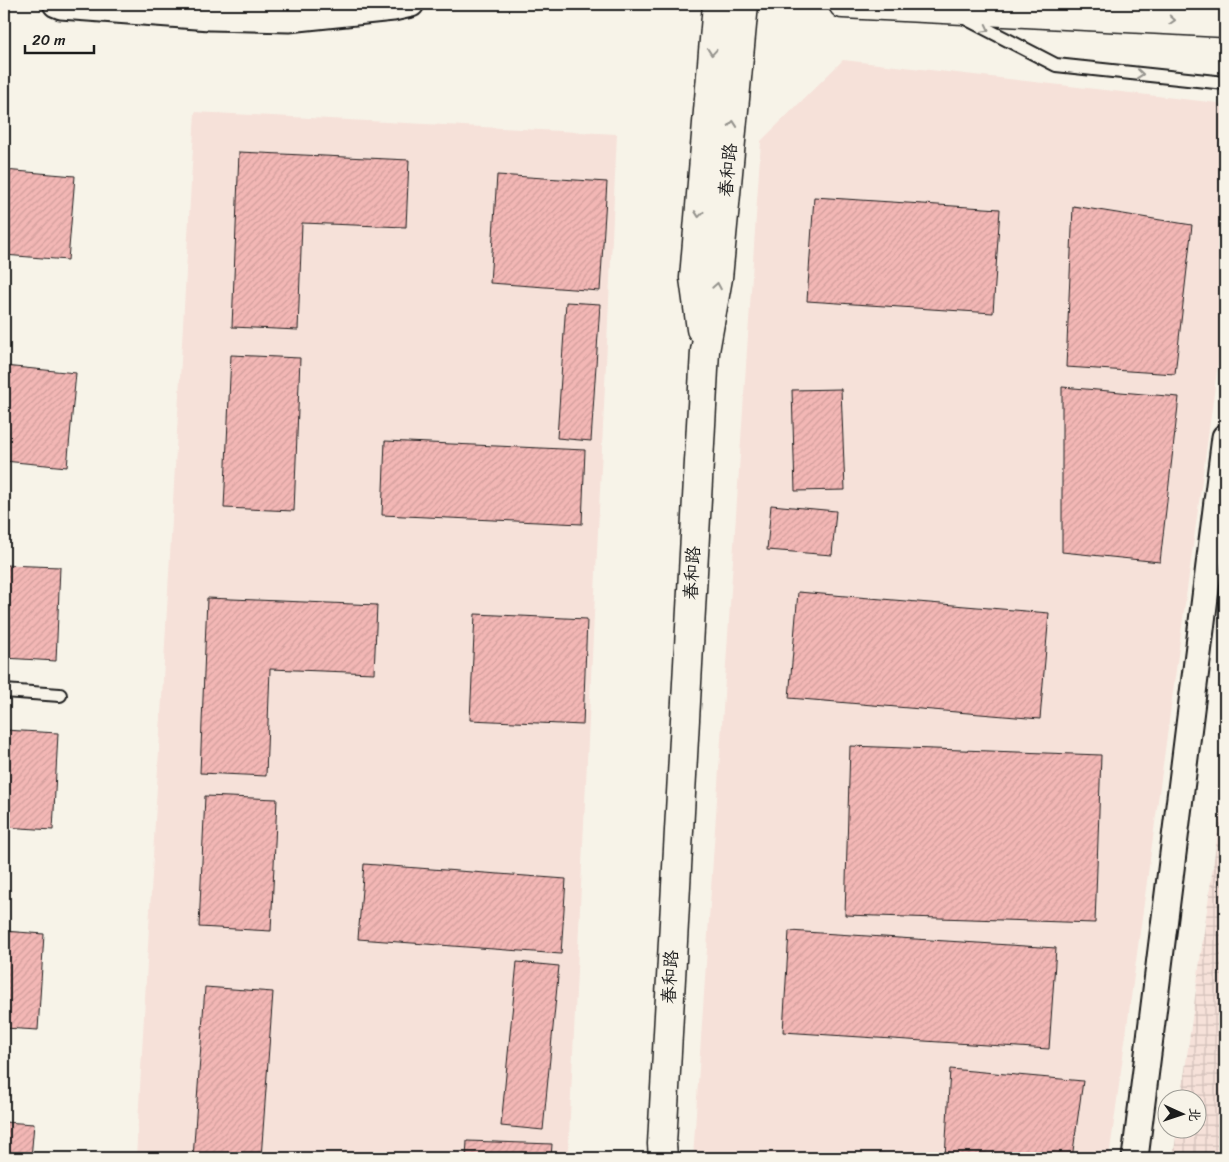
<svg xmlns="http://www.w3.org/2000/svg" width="1229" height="1162" font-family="Sriracha,'LXGW WenKai TC',sans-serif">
<defs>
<pattern id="industrial-grid" width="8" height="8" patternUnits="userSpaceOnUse" patternTransform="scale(1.25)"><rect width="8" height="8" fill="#f6e1d9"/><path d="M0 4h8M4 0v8" fill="none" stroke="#d2c0ba"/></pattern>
<pattern id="building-hatch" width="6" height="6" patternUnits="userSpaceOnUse" patternTransform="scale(1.25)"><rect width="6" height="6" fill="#f3b7b5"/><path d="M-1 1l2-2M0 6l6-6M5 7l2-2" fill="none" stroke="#d09d9b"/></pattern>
</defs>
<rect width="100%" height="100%" fill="#f7f3e8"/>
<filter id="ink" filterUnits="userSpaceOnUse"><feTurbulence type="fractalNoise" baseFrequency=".02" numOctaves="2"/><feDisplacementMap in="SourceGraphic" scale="10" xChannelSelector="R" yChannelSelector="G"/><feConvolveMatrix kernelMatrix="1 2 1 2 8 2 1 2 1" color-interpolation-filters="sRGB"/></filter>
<g filter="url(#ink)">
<path fill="#f6e1d9" d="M 843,60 L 1218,103 L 1225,110 L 1225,313 L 1109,1158 L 693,1158 L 761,141 Z
M 195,112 L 617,134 L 568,1158 L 136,1158 Z"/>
<path fill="url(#industrial-grid)" d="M 1225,779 L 1225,1158 L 1173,1158 L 1177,1130 L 1196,1130 L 1196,1100 L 1181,1099 Z"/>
<path fill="url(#building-hatch)" stroke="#1c1c1c" d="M 239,152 L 409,160 L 406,227 L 302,223 L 298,330 L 232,327 Z
M 4,170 L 75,176 L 68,260 L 4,255 Z
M 497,175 L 607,182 L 600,291 L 490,283 Z
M 814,197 L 1000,209 L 993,313 L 807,301 Z
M 1073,206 L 1192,225 L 1175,374 L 1066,367 Z
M 566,302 L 600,304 L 591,441 L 557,438 Z
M 231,355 L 300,358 L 294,511 L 224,508 Z
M 4,366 L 76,373 L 67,467 L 4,461 Z
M 1062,387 L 1179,397 L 1160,562 L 1062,552 Z
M 841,389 L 845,490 L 795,491 L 792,390 Z
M 385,441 L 585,450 L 582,524 L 382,515 Z
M 771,505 L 836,511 L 832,555 L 767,550 Z
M 4,565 L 60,567 L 56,661 L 4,658 Z
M 798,592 L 1049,613 L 1040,719 L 789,698 Z
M 207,598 L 377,605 L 374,673 L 270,669 L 266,776 L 200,773 Z
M 475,614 L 587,619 L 583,725 L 470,720 Z
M 4,730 L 58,733 L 53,830 L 4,827 Z
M 850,746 L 1101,755 L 1095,923 L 845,915 Z
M 205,796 L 277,799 L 271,931 L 199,927 Z
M 364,864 L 566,879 L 561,954 L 358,939 Z
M 4,931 L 44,934 L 38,1030 L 4,1028 Z
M 789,931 L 1056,948 L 1049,1049 L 783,1032 Z
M 517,962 L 559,966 L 543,1130 L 501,1126 Z
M 205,987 L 273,992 L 261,1158 L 193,1158 Z
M 950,1069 L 1083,1081 L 1072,1158 L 945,1158 Z
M 4,1122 L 34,1124 L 31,1158 L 4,1158 Z
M 467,1141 L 552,1144 L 551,1158 L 466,1158 Z"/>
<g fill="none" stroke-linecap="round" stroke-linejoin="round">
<defs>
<path id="lane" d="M 963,17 L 1056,65 L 1225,83
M 4,691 L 60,695"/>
<path id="street" d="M 56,4 L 61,6 L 210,17 L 289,19 L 393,8 L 411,4
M 1135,1158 L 1225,437"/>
<path id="secondary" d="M 843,4 L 1225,23
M 701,329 L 694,278 L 717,4
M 663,1158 L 662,1144 L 705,351 L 718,278 L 744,4"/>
</defs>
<use href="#lane" stroke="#1c1c1c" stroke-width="16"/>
<use href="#street" stroke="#1c1c1c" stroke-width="29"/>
<use href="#secondary" stroke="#1c1c1c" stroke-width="31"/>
<use href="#lane" stroke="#f7f3e8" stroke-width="12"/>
<use href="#street" stroke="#f7f3e8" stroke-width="25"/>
<use href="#secondary" stroke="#f7f3e8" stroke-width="28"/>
</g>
<defs><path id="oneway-chevron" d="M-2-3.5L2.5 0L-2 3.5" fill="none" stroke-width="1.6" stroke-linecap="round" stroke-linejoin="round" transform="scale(1.25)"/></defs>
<g stroke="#94928c">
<use href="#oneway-chevron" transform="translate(1172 20) rotate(3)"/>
<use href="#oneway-chevron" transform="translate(986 29) rotate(27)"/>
<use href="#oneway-chevron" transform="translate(712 52) rotate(95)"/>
<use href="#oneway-chevron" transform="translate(1140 74) rotate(6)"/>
<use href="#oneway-chevron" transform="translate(733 124) rotate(-85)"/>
<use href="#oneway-chevron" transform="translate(699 214) rotate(95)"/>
<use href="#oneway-chevron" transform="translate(717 286) rotate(-80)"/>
</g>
</g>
<g text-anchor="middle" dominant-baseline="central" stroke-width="4" stroke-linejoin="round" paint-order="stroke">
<g font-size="18" fill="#1c1c1c" stroke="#f7f3e8">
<text transform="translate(728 170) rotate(-85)">春和路</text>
<text transform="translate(692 573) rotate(-87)">春和路</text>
<text transform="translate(670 977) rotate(-87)">春和路</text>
</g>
</g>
<rect width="1229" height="1162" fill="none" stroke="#f7f3e8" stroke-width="20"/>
<rect x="10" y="10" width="1209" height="1142" fill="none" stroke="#1c1c1c" stroke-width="2" filter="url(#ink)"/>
<g transform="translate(1182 1114) rotate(93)"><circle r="24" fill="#f7f3e8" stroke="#9f9d96"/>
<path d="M0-4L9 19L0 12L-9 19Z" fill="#1c1c1c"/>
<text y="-8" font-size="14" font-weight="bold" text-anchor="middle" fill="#1c1c1c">北</text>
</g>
<path d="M25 45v8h69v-8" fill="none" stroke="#1c1c1c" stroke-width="2.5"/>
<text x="32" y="45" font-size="15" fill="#1c1c1c" stroke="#f7f3e8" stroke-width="4" paint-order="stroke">20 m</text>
</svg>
